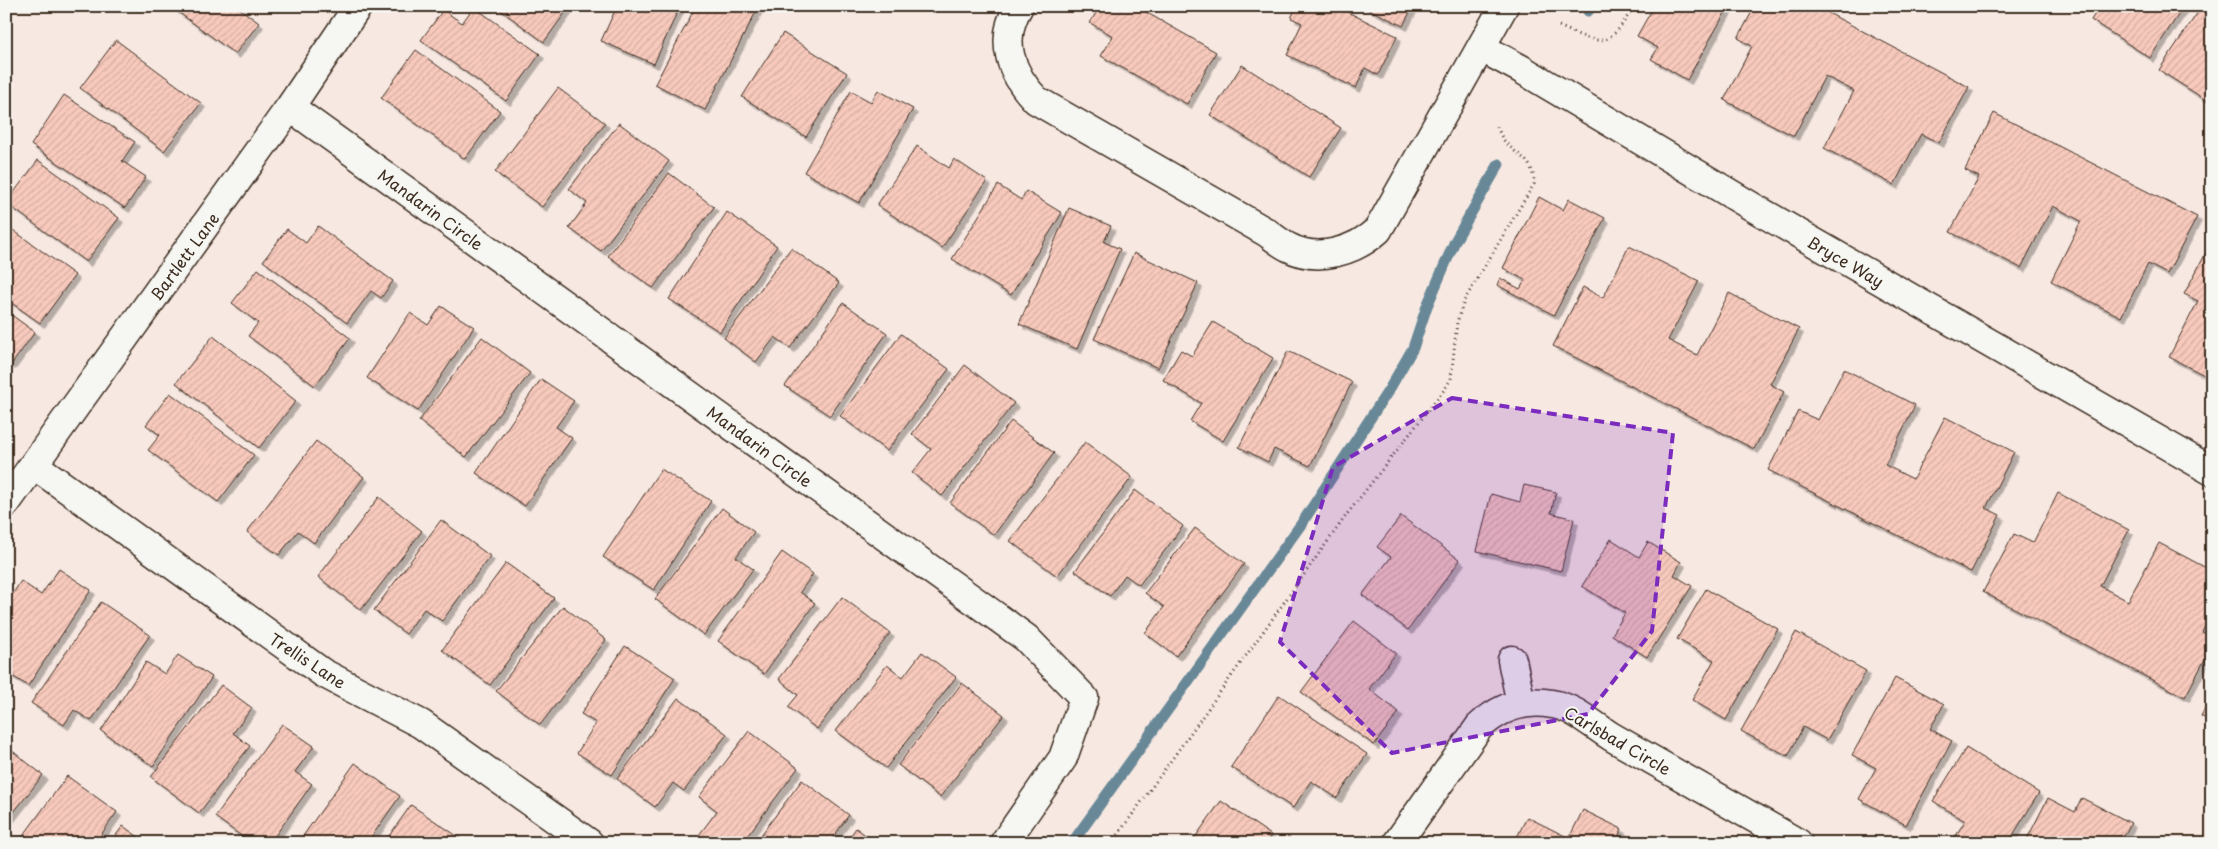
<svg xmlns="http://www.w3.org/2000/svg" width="2218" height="849" font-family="'Playpen Sans',sans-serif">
<defs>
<pattern id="building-hatch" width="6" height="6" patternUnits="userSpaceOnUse" patternTransform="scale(1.25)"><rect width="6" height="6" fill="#f8cabd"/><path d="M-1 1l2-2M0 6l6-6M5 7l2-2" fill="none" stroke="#d6aea2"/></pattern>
<filter id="shadow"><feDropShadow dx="4.5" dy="4.5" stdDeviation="0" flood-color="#0004"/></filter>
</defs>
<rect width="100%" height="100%" fill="#f7e9e2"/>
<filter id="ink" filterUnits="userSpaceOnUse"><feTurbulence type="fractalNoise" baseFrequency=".02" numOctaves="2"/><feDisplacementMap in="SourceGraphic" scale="10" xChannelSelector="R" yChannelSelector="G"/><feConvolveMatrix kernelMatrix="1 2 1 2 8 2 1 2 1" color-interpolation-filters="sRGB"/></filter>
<g filter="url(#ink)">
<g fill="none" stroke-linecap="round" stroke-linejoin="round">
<path stroke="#698897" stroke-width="11" d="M 1588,11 L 1592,6
M 1072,843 L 1302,523 L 1390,388 L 1413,348 L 1427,306 L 1455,241 L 1499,164"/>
</g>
<path fill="url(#building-hatch)" stroke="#3b2a1e" filter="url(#shadow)" d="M 170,6 L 241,6 L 239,8 L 259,23 L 235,54 Z
M 495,6 L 570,6 L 544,42 Z
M 617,6 L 680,6 L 654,64 L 601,41 Z
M 696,6 L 759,6 L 705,110 L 655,84 Z
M 1100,6 L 1135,6 L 1216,52 L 1187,104 L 1101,56 L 1113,36 L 1090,23 Z
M 1297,6 L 1335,6 L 1397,36 L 1378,75 L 1365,68 L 1356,88 L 1287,55 L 1302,23 L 1291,18 Z
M 1363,6 L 1413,6 L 1403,26 Z
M 1654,6 L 1729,6 L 1687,80 L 1651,59 L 1658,48 L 1637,36 Z
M 1755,6 L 1815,6 L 1969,87 L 1939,143 L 1921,134 L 1894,185 L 1824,148 L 1854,91 L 1825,76 L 1794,136 L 1724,100 L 1752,46 L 1738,38 Z
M 2100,6 L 2184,6 L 2150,58 L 2091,20 Z
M 2202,6 L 2212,8 L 2212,104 L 2159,70 Z
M 474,7 L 540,54 L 506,101 L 421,40 L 443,10 L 462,23 Z
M 783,33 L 847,73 L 806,137 L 742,97 Z
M 116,40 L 201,103 L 164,151 L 80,88 Z
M 416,50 L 500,111 L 465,159 L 381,98 Z
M 1242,65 L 1341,128 L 1309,177 L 1210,115 Z
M 558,88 L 605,123 L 542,207 L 495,172 Z
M 878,90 L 913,109 L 859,203 L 804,172 L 851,91 L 871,102 Z
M 64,95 L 135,142 L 122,161 L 146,177 L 125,208 L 31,145 Z
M 1994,113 L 2197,217 L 2167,274 L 2148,264 L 2121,317 L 2051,281 L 2081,221 L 2053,206 L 2021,268 L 1950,232 L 1979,177 L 1965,170 Z
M 619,123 L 669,161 L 601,251 L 569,228 L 587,203 L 569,189 Z
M 917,146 L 949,168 L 954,159 L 987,181 L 942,248 L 877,205 Z
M 38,160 L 119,218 L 86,262 L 6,203 Z
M 669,173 L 714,207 L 653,288 L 608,256 Z
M 998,185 L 1021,200 L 1026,191 L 1062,213 L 1011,295 L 952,259 Z
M 1539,197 L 1563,210 L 1569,199 L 1605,218 L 1554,315 L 1497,285 L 1500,278 L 1520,289 L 1525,280 L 1503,268 Z
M 1069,208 L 1111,226 L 1104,242 L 1120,249 L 1077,349 L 1019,324 Z
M 727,212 L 777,246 L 720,332 L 669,299 Z
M 6,225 L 75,275 L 40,323 L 6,299 Z
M 318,226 L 393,281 L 381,298 L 371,291 L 347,323 L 263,261 L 287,229 L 306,243 Z
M 2212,242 L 2212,379 L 2169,357 L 2198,301 L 2184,294 Z
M 1629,246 L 1699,281 L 1668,340 L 1697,355 L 1729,293 L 1799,329 L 1770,384 L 1784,392 L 1754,449 L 1553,346 L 1583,287 L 1603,298 Z
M 791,248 L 839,283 L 790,348 L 775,337 L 756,362 L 724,338 Z
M 1134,253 L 1198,283 L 1158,368 L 1094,339 Z
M 258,269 L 350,338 L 315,386 L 248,336 L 258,323 L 232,303 Z
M 843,303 L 887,333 L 830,416 L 785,386 Z
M 441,306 L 474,327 L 418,411 L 367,378 L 410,313 L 428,325 Z
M 6,311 L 35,332 L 11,365 L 6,362 Z
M 1213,322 L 1273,358 L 1223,441 L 1190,421 L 1201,403 L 1163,380 L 1181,350 L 1192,356 Z
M 901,334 L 949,369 L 887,451 L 840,416 Z
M 213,336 L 296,401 L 259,448 L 176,383 Z
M 482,337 L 530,373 L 466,457 L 419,421 Z
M 1288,351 L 1352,382 L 1310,466 L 1274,449 L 1268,462 L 1239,447 Z
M 965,365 L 1014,403 L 942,496 L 912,473 L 931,449 L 912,434 Z
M 1844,369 L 1915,405 L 1885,465 L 1913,479 L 1945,417 L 2014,452 L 1986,508 L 2000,515 L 1971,572 L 1768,470 L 1798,411 L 1818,420 Z
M 541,379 L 574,401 L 556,427 L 572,438 L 525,506 L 476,473 Z
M 170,393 L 254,455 L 218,502 L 148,450 L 160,435 L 146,425 Z
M 1011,421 L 1054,453 L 994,535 L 950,503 Z
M 316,441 L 364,477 L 314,543 L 298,531 L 279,555 L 247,532 Z
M 1085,442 L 1132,477 L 1057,576 L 1010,541 Z
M 661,469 L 711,501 L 654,590 L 603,557 Z
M 1524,485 L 1556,492 L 1551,513 L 1574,519 L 1561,571 L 1477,551 L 1491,494 L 1520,502 Z
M 1135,490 L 1183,526 L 1139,585 L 1125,575 L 1110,596 L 1075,571 Z
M 2058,493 L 2129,530 L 2100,586 L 2128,601 L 2159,543 L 2212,571 L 2212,612 L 2202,632 L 2212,637 L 2212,646 L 2185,697 L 1983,592 L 2014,534 L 2033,543 Z
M 379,497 L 422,531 L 361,610 L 318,577 Z
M 722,508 L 754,532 L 736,557 L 753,569 L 704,635 L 655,599 Z
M 1401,516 L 1460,560 L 1408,630 L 1362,595 L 1391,557 L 1377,547 Z
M 441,520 L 490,556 L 442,621 L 424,609 L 406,634 L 374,610 Z
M 1195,528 L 1244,564 L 1176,656 L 1145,633 L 1164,607 L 1145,593 Z
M 1611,539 L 1639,557 L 1648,542 L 1681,562 L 1674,575 L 1692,586 L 1647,657 L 1612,635 L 1625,613 L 1582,586 Z
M 782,552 L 813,574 L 800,592 L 815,603 L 764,674 L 718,641 Z
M 506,563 L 554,598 L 490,685 L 442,650 Z
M 59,569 L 91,590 L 28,686 L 6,672 L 6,604 L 21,581 L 41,595 Z
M 1706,589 L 1778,629 L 1726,720 L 1692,700 L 1714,660 L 1677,639 Z
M 842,597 L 890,633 L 817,729 L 788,707 L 798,695 L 779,679 Z
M 101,602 L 150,635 L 91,721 L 74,710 L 64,725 L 31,703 Z
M 563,606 L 606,640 L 540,725 L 496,691 Z
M 1354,621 L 1396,653 L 1369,689 L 1399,712 L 1374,745 L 1301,692 Z
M 1796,632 L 1866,671 L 1827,740 L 1803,727 L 1788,756 L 1741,731 Z
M 625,646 L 675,678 L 612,775 L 577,753 L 596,723 L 581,714 Z
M 922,652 L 956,677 L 886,768 L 836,731 L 887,665 L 903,677 Z
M 178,655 L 212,677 L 153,766 L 101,731 L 146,662 L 165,674 Z
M 1895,678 L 1944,704 L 1930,729 L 1952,741 L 1906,825 L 1859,799 L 1876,768 L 1852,755 Z
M 962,683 L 1004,715 L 940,797 L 898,765 Z
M 221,685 L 252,708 L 233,733 L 250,746 L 199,813 L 151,777 Z
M 1279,695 L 1367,754 L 1337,798 L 1311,781 L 1293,808 L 1231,767 Z
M 2212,695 L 2212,722 L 2201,716 Z
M 678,698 L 727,734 L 684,791 L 673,783 L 655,807 L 617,779 Z
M 282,724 L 314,746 L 295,772 L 312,784 L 270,843 L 251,843 L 215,817 Z
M 749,731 L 798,768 L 742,843 L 710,843 L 699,835 L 717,811 L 699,797 Z
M 6,746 L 43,775 L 6,822 Z
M 1966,748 L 2039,793 L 2008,843 L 1951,843 L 1965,821 L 1933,801 Z
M 355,763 L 400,796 L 367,843 L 298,843 Z
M 67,776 L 117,812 L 95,843 L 18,843 Z
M 802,780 L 849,815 L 829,843 L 755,843 Z
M 2048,798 L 2075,812 L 2082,798 L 2131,823 L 2120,843 L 2025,843 Z
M 1221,801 L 1271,835 L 1266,843 L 1191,843 Z
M 411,805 L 460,838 L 456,843 L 384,843 Z
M 1583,810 L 1622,829 L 1615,843 L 1514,843 L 1527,817 L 1569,838 Z
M 123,826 L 147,843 L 110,843 Z
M 856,828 L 876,843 L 845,843 Z"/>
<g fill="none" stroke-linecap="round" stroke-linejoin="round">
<defs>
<path id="street" d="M 1019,6 C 998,40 1011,74 1036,100 L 1266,232 C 1273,237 1280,243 1288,247 C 1318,263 1355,251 1378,230 L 1504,6
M 1482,48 L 1521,69 L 1756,209 L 2212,471
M 290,107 L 1026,638 L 1084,698 L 1063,758 L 1004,843
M 34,465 L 323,673 L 421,724 L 589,843
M 6,503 L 290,107 L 358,6
M 1512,660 L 1521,704
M 1397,843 L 1479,727 C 1500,707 1524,699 1552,704 C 1574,707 1594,726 1612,737 C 1674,772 1736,807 1798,843"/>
</defs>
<use href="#street" stroke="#3b2a1e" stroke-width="31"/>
<path stroke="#3b2a1e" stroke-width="3" stroke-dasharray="1 4" stroke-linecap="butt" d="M 1559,26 C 1603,46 1608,49 1634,6
M 1112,843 L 1348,513 L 1444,390 L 1451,379 L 1457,322 L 1464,301 L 1534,184 C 1534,157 1516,157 1503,139 C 1500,134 1498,129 1496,124"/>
<use href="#street" stroke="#f6f6f2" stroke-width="28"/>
</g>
</g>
<path fill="#7b2cbf" fill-opacity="0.2" stroke="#7b2cbf" stroke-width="4" stroke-dasharray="10 6" stroke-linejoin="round" d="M 1452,398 L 1673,433 L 1652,631 L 1588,714 L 1392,753 L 1280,642 L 1333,467 Z"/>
<g text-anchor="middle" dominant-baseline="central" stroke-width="4" stroke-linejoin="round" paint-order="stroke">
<g font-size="16" fill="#3b2a1e" stroke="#f6f6f2">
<text transform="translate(431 209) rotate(36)">Mandarin Circle</text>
<text transform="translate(184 256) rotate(-54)">Bartlett Lane</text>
<text transform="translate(1846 261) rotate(30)">Bryce Way</text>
<text transform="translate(760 446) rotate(36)">Mandarin Circle</text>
<text transform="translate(308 660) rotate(33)">Trellis Lane</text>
<text transform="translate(1618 740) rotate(30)">Carlsbad Circle</text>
</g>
</g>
<rect width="2218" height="849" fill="none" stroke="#f6f6f2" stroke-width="25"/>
<rect x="12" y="12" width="2193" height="824" fill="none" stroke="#3b2a1e" stroke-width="2" filter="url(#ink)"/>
</svg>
